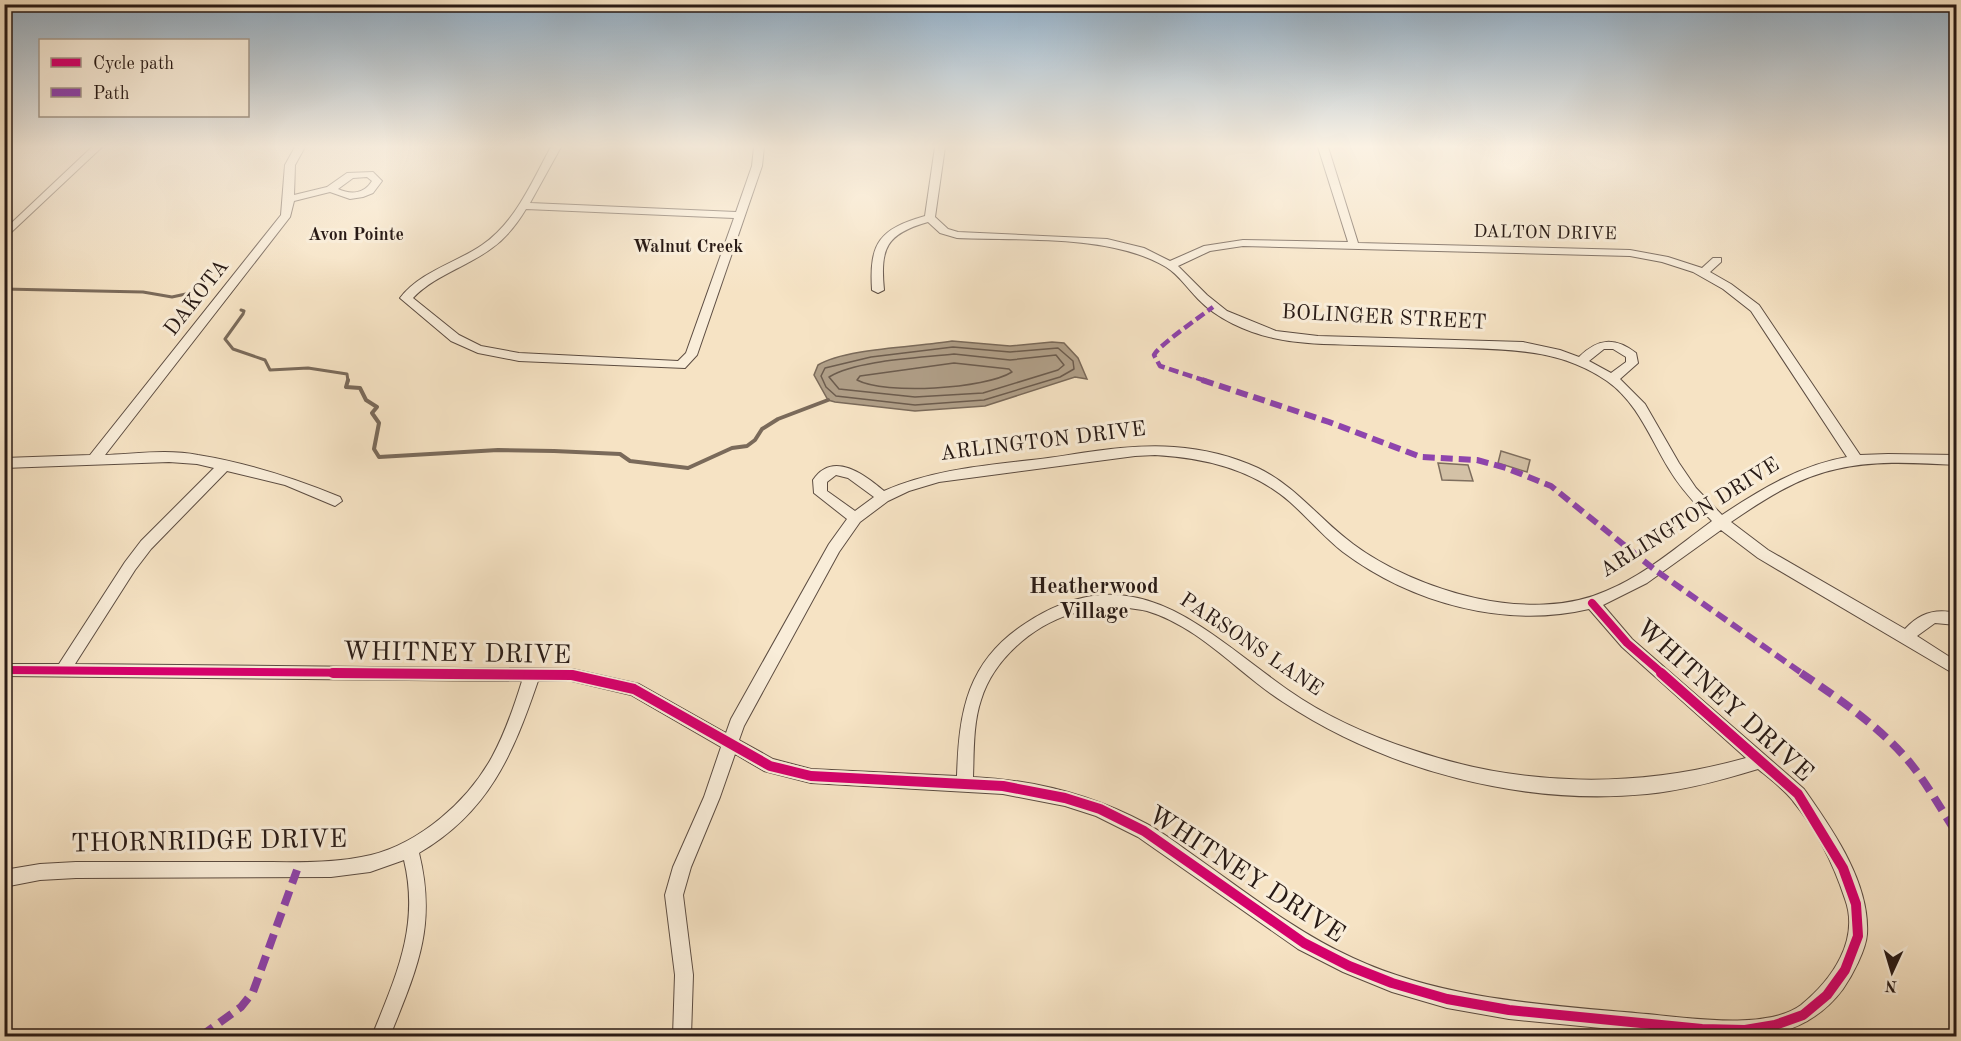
<svg xmlns="http://www.w3.org/2000/svg" width="1961" height="1041" font-family="'Old Standard TT',serif">
<rect width="100%" height="100%" fill="#f6e3c4"/>
<filter id="stains"><feTurbulence type="fractalNoise" baseFrequency=".00333" numOctaves="4"/><feColorMatrix values="0 0 0 0 .2 0 0 0 0 .09 0 0 0 0 .02 0 0 0 .5 -.17"/></filter>
<radialGradient id="worn" r=".72"><stop offset=".6" stop-color="#630" stop-opacity="0"/><stop offset="1" stop-color="#630" stop-opacity=".3"/></radialGradient>
<path fill="#d3c1a6" stroke="#7e6e5e" stroke-width="1.5" d="M 1501,451 L 1530,460 L 1527,472 L 1498,463 Z
M 1438,463 L 1468,465 L 1473,481 L 1442,480 Z"/>
<path fill="#b09f88" stroke="#7a6a5a" stroke-width="1.5" d="M 952,341 L 1010,346 L 1052,342 L 1064,343 L 1078,358 L 1087,379 L 1075,377 L 985,406 L 915,411 L 835,402 L 828,400 L 814,375 L 818,365 C 845,348 918,347 952,341 Z"/>
<g fill="none" stroke-linecap="round" stroke-linejoin="round">
<path stroke="#6c5c4e" stroke-width="1.5" d="M 953,347 L 1010,352 L 1058,348 L 1073,361 L 1074,369 L 1060,377 L 984,400 L 915,405 L 836,396 L 826,387 L 821,376 L 825,368 L 871,357 Z
M 954,354 L 1010,360 L 1056,355 L 1064,365 L 1058,370 L 983,393 L 915,397 L 839,389 L 829,377 C 857,360 920,358 954,354 Z
M 954,363 L 1009,369 L 1012,372 C 985,389 885,395 857,380 L 860,376 Z"/>
<path stroke="#7a6a5a" stroke-width="3" d="M 4,289 L 143,292 L 172,297 L 195,292
M 241,310 L 244,311 L 243,314 L 225,339 L 233,349 L 265,360 L 270,370 L 308,368 L 347,374 L 348,381"/>
<path stroke="#7a6a5a" stroke-width="4" d="M 348,380 L 346,387 L 360,388 L 366,400 L 377,407 L 372,413 L 379,423 L 374,449 L 379,457 L 498,450 L 554,451 L 620,454 L 630,461 L 688,468 L 732,448 L 747,446 L 755,440 L 762,429 L 778,419 L 828,400"/>
<defs>
<path id="minor" d="M 92,147 L 102,147 L 4,239 L 4,230 Z
M 295,147 L 305,147 L 295,165 L 294,195 L 327,187 L 347,173 L 373,172 L 382,181 L 373,193 L 363,197 L 350,199 L 330,192 L 294,201 L 290,217 L 105,455 C 135,454 168,449 198,455 C 247,463 294,478 340,497 L 342,501 L 335,506 L 285,485 L 227,471 L 151,549 L 135,570 L 75,664 L 572,669 L 639,684 L 726,733 L 731,719 L 829,544 L 847,519 L 814,493 L 813,480 C 833,450 865,475 884,491 C 936,468 993,465 1048,458 C 1090,452 1132,444 1174,447 C 1203,449 1232,456 1258,468 C 1296,486 1320,520 1353,544 C 1416,591 1531,625 1606,591 C 1645,575 1678,546 1712,521 C 1696,505 1681,489 1669,469 C 1650,438 1638,403 1607,381 C 1563,351 1519,350 1468,348 C 1430,347 1392,346 1355,345 C 1328,344 1299,344 1273,338 C 1247,332 1217,319 1198,299 C 1187,288 1179,275 1166,267 C 1111,234 1021,241 957,238 L 940,233 L 928,222 C 886,234 880,248 884,290 L 878,293 L 872,290 C 869,242 880,229 925,216 L 935,147 L 945,147 L 935,217 L 948,229 L 958,232 L 1107,239 L 1144,248 L 1170,261 L 1204,246 L 1243,240 L 1348,242 L 1318,147 L 1328,147 L 1358,243 L 1630,250 L 1668,257 L 1702,268 L 1713,258 L 1721,258 L 1721,262 L 1710,272 L 1731,284 L 1759,305 L 1860,455 L 1888,454 L 1956,455 L 1956,465 C 1917,463 1876,460 1837,469 C 1798,477 1763,500 1731,522 L 1768,550 L 1905,629 C 1919,613 1936,608 1956,613 L 1956,625 L 1935,623 L 1917,636 L 1956,661 L 1956,675 L 1758,558 L 1721,530 L 1647,583 L 1603,605 L 1632,639 L 1804,789 C 1832,829 1870,882 1867,934 C 1866,950 1852,976 1843,989 C 1823,1016 1796,1031 1762,1036 L 1683,1036 L 1509,1019 L 1447,1008 L 1392,992 L 1343,972 L 1298,949 L 1138,837 L 1096,816 L 1065,806 L 1003,794 L 811,783 L 764,771 L 735,754 L 720,797 L 691,867 L 683,895 L 693,975 L 691,1036 L 673,1036 L 675,975 L 665,895 L 673,867 L 704,797 L 721,747 L 631,695 L 572,681 L 538,681 C 513,754 489,812 419,853 C 437,926 417,969 390,1036 L 372,1036 C 396,976 420,926 404,860 L 370,872 L 331,877 L 76,878 L 40,880 L 4,887 L 4,870 L 40,864 L 76,862 C 135,862 194,862 254,862 C 293,862 333,864 371,855 C 420,843 468,801 492,757 C 505,733 514,707 522,681 L 4,676 L 4,664 L 59,664 L 125,562 L 141,541 L 214,468 L 197,464 L 169,462 L 4,468 L 4,458 L 90,455 L 281,215 L 285,165 ZM 367,177 L 372,181 C 364,194 351,195 338,189 L 353,178 ZM 1243,246 L 1630,256 L 1662,262 L 1693,272 L 1723,289 L 1751,311 L 1847,457 C 1801,465 1761,489 1722,515 L 1696,488 L 1679,463 L 1645,404 L 1620,379 L 1638,363 L 1636,353 C 1615,337 1598,338 1579,357 L 1560,350 L 1523,342 L 1318,336 L 1276,331 L 1227,311 L 1207,295 L 1178,266 L 1210,251 ZM 1604,349 L 1613,349 L 1626,357 L 1626,362 L 1611,373 L 1589,361 ZM 1155,455 C 1205,458 1252,469 1290,502 C 1308,518 1324,537 1343,552 C 1411,603 1505,629 1589,609 L 1622,647 L 1746,758 C 1636,789 1521,787 1413,750 C 1370,736 1325,716 1288,690 C 1203,630 1135,552 1026,623 C 967,661 959,711 957,776 L 811,769 L 773,759 L 739,740 L 744,726 L 839,552 L 860,522 L 888,501 L 909,491 L 939,482 L 1135,456 ZM 836,475 L 848,478 L 874,497 L 855,511 L 827,491 L 827,482 ZM 1120,607 C 1129,608 1139,609 1147,611 C 1200,627 1238,673 1283,702 C 1387,771 1523,806 1647,794 C 1686,790 1722,780 1758,769 C 1770,779 1784,789 1793,801 C 1816,829 1834,865 1845,899 C 1860,940 1832,980 1801,1005 C 1769,1029 1696,1019 1657,1015 C 1555,1005 1448,1002 1353,958 C 1296,932 1247,893 1196,857 C 1180,846 1164,833 1147,824 C 1093,795 1035,780 973,777 C 974,751 973,724 981,700 C 993,660 1032,626 1071,614 C 1087,608 1104,607 1120,607 Z
M 551,147 L 561,147 L 530,203 L 736,212 L 752,166 L 754,147 L 764,147 L 762,166 L 697,355 L 685,368 L 519,361 L 478,353 L 451,341 L 400,298 C 421,271 456,263 482,245 C 516,222 532,181 551,147 ZM 526,209 L 734,218 L 686,353 L 678,361 L 519,353 L 481,346 L 459,335 L 413,298 C 435,275 467,267 492,248 C 506,238 517,224 526,209 Z"/>
</defs>
<use href="#minor" stroke="#5c4c41" stroke-width="2"/>
<use href="#minor" fill="#f9edd9" fill-rule="evenodd"/>
<path stroke="#8e44ad" stroke-width="4.5" stroke-dasharray="10 4.5" stroke-linecap="butt" d="M 1206,381 L 1160,366 L 1154,355 C 1158,346 1201,316 1213,307"/>
<path stroke="#8e44ad" stroke-width="6" stroke-dasharray="12 6" stroke-linecap="butt" d="M 1202,380 L 1329,422 L 1421,457 L 1477,460 L 1506,468 L 1551,486 L 1655,570 L 1803,674"/>
<path stroke="#8e44ad" stroke-width="8" stroke-dasharray="15 8" stroke-linecap="butt" d="M 1801,673 C 1838,698 1877,725 1906,758 C 1925,780 1940,808 1956,832
M 201,1036 L 241,1007 L 253,992 L 297,870"/>
<defs>
<path id="cycleway-far1" d="M 1592,603 L 1627,643 L 1663,674
M 4,670 L 503,674"/>
<path id="cycleway" d="M 333,673 L 572,675 L 634,689 L 770,766 L 811,776 L 1003,786 L 1065,798 L 1100,809 L 1144,831 L 1304,943 L 1349,966 L 1392,983 L 1447,999 L 1509,1010 L 1702,1029 L 1745,1030 L 1775,1025 L 1803,1015 L 1827,995 L 1845,970 L 1858,936 L 1856,904 L 1843,868 L 1798,794 L 1661,673"/>
</defs>
<use href="#cycleway-far1" stroke="#f9edd9" stroke-width="11"/>
<use href="#cycleway" stroke="#f9edd9" stroke-width="14"/>
<use href="#cycleway-far1" stroke="#d6006c" stroke-width="8"/>
<use href="#cycleway" stroke="#d6006c" stroke-width="10"/>
</g>
<linearGradient id="sky" x2="0" y2="1"><stop stop-color="#91acc2"/><stop offset="0.5" stop-color="#fbf2e4"/><stop offset="1" stop-color="#fbf2e4" stop-opacity="0"/></linearGradient>
<rect width="1961" height="293" fill="url(#sky)"/>
<g text-anchor="middle" dominant-baseline="central" stroke-width="6" stroke-linejoin="round" paint-order="stroke">
<g font-size="18" fill="#281a15" stroke="#f9edd9">
<text transform="translate(1545 233) rotate(1)">DALTON DRIVE</text>
</g>
<g font-size="18" font-weight="bold" fill="#281a15" stroke="#f9edd9">
<text x="356" y="235">Avon Pointe</text>
<text x="688" y="247">Walnut Creek</text>
</g>
<g font-size="21" fill="#281a15" stroke="#f9edd9">
<text transform="translate(197 298) rotate(-52)">DAKOTA</text>
<text transform="translate(1384 318) rotate(3)">BOLINGER STREET</text>
<text transform="translate(1043 442) rotate(-7)">ARLINGTON DRIVE</text>
<text transform="translate(1690 518) rotate(-32)">ARLINGTON DRIVE</text>
<text transform="translate(1251 645) rotate(34)">PARSONS LANE</text>
</g>
<g font-size="22" font-weight="bold" fill="#281a15" stroke="#f9edd9">
<text x="1094" y="587">Heatherwood<tspan x="1094" dy="25">Village</tspan></text>
</g>
<g font-size="26" fill="#281a15" stroke="#f9edd9">
<text transform="translate(457 654) rotate(1)">WHITNEY DRIVE</text>
<text transform="translate(1724 701) rotate(42)">WHITNEY DRIVE</text>
<text transform="translate(209 842) rotate(-1)">THORNRIDGE DRIVE</text>
<text transform="translate(1246 875) rotate(33)">WHITNEY DRIVE</text>
</g>
</g>
<rect width="1961" height="1041" fill="none" stroke="#f6e3c4" stroke-width="24"/>
<rect x="6" y="6" width="1949" height="1029" fill="none" stroke="#281a15" stroke-width="3"/>
<rect x="12" y="12" width="1937" height="1017" fill="none" stroke="#281a15" stroke-width="1.5"/>
<rect x="39" y="39" width="210" height="78" fill="#f9edd9" stroke="#a5998b" stroke-width="1.5"/>
<rect x="51" y="58" width="30" height="9" fill="#d6006c" stroke="#a5998b" stroke-width="1.5"/>
<text x="93" y="69" font-size="18" fill="#281a15">Cycle path</text>
<rect x="51" y="88" width="30" height="9" fill="#8e44ad" stroke="#a5998b" stroke-width="1.5"/>
<text x="93" y="99" font-size="18" fill="#281a15">Path</text>
<g transform="translate(1892 972) rotate(184)" stroke="#f9edd9" stroke-width="4.5" paint-order="stroke">
<path d="M0-4.5L10 22L0 15L-10 22Z" fill="#281a15"/>
<text y="-9" font-size="16" font-weight="bold" text-anchor="middle" fill="#281a15">N</text>
</g>
<rect width="100%" height="100%" filter="url(#stains)"/>
<rect width="100%" height="100%" fill="url(#worn)"/>
</svg>
